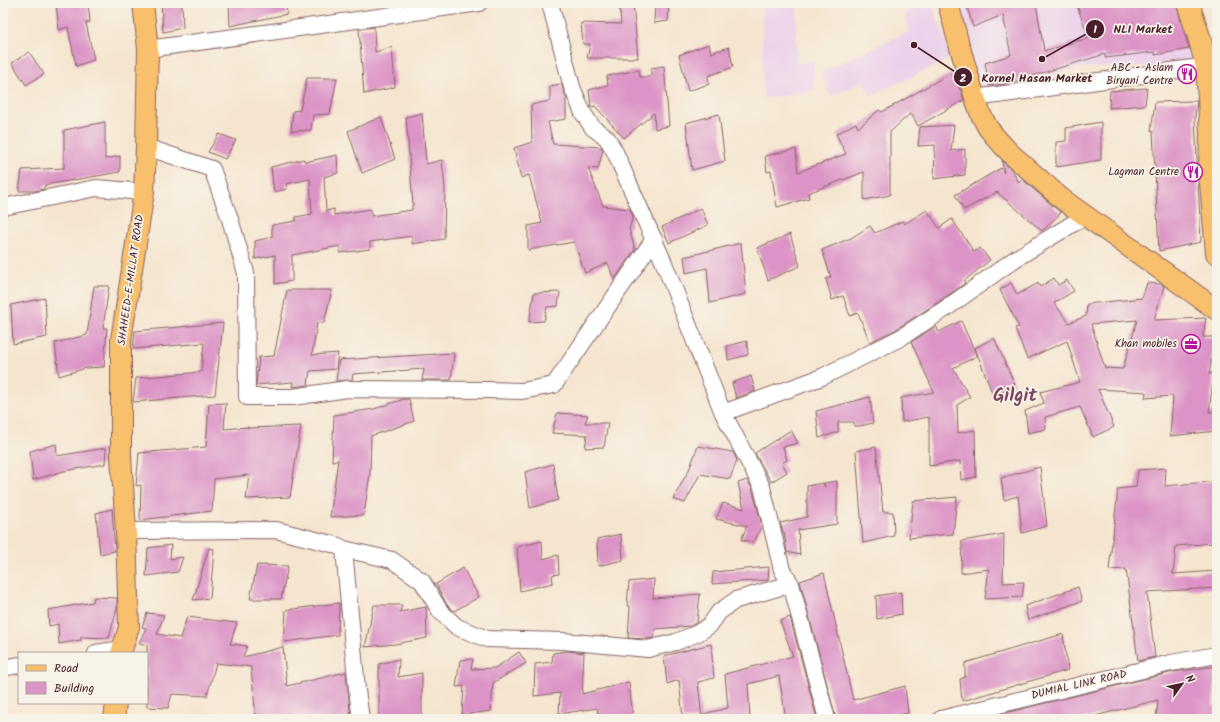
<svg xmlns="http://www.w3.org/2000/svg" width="1220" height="722" font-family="Kalam,sans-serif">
<rect width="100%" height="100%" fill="#f7f3e8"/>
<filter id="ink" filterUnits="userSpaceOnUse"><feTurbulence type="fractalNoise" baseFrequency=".025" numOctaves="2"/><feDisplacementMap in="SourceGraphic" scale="8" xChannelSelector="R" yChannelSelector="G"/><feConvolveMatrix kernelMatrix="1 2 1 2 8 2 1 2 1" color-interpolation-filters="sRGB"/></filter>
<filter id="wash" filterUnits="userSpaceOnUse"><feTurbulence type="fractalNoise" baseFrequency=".012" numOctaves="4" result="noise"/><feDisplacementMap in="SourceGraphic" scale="16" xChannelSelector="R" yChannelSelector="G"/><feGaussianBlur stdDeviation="0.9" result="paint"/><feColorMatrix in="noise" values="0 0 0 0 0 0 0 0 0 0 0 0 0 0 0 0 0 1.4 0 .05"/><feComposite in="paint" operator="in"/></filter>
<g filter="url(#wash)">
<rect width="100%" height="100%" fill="#f5e5cf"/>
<path fill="#ecd1ea" d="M 762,3 L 797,3 L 797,63 L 814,60 L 814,90 L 763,99 Z
M 928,3 L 931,3 L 952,58 L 870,96 L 864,81 L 830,96 L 821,72 L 910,31 L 904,14 Z
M 948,3 L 1188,3 L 1207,66 L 1074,68 L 975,98 Z"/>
<g id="blocks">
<path fill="#dc94c6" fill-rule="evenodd" d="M 56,3 L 88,3 L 90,22 L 86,23 L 94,60 L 76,66 L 68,27 L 59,30 Z
M 161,3 L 182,3 L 183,28 L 163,32 Z
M 229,3 L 286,3 L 287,14 L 230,26 Z
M 619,3 L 633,3 L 638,58 L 587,58 L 590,44 L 583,44 L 581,23 L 621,24 Z
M 655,3 L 669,3 L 668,21 L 654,23 Z
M 966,3 L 1036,3 L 1044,51 L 1089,38 L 1076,3 L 1176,3 L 1189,49 L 1155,55 L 1155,52 L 1105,58 L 1105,54 L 1006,84 L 989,86 L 985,63 L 1011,55 L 1003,15 L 973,27 Z
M 374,27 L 375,52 L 392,47 L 395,87 L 364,94 L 359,29 Z
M 709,44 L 711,53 L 729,47 L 733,67 L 708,76 L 709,84 L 688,91 L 679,55 Z
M 29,52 L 44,74 L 26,85 L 12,63 Z
M 664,66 L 669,126 L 655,129 L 654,113 L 624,138 L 595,106 L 591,107 L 589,90 L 608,85 L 607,76 L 639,70 L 640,77 L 651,77 L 651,68 Z
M 951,73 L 962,93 L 964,100 L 918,126 L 911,113 L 890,132 L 890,195 L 864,200 L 864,172 L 808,193 L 809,198 L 777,207 L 771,171 L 767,172 L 765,156 L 796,149 L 798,172 L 846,154 L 836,134 L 856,123 L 858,128 L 879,110 L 882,112 Z
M 307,78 L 337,78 L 330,114 L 313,115 L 311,130 L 291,131 L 293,111 L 300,110 Z
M 561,84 L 566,96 L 566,119 L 548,122 L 553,144 L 601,147 L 603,150 L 598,169 L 588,168 L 603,206 L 630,209 L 633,217 L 629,229 L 635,249 L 614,280 L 608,263 L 585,273 L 574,242 L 528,250 L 528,226 L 542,223 L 529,175 L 521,178 L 514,148 L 532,142 L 531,105 L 550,101 L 550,86 Z
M 1147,88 L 1145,105 L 1109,108 L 1110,91 Z
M 1197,101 L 1195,118 L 1201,242 L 1159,251 L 1153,131 L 1151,131 L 1155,102 Z
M 422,113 L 426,164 L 442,160 L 445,188 L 444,239 L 412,244 L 412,236 L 370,242 L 370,249 L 340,253 L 340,246 L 292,255 L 292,281 L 275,284 L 275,255 L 255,259 L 255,241 L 272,237 L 272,225 L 296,221 L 296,217 L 312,214 L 310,179 L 286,184 L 287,189 L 274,192 L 271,167 L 304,159 L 305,162 L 337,155 L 338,173 L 324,177 L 326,211 L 334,209 L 334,215 L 371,209 L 371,216 L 412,210 L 412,205 L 413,205 L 406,117 Z
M 719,114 L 725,161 L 692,170 L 686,123 Z
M 381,117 L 395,159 L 362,173 L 348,131 Z
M 105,122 L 105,159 L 120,156 L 120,172 L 45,185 L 44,189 L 35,191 L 19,191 L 22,170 L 64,168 L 64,130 Z
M 1101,122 L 1101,160 L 1056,167 L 1056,142 L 1066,141 L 1066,128 Z
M 954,125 L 951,151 L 965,149 L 965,175 L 934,179 L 935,145 L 918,146 L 920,127 Z
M 219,134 L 236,140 L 225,159 L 208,152 Z
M 1002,161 L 1012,170 L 1019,183 L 1022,179 L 1061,213 L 1042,231 L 997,192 L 964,210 L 955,195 L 1001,168 L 1004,173 Z
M 701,208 L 708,225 L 669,243 L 662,227 Z
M 927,210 L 939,228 L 952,219 L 974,252 L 980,248 L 990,260 L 964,281 L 965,283 L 943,299 L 895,330 L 870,342 L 858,313 L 850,316 L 843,296 L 832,300 L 826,279 L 831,277 L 822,250 L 851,238 L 870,226 L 875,233 L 903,221 L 904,224 Z
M 790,234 L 800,266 L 768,280 L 757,248 Z
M 741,243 L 746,294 L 710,303 L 707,268 L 686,273 L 684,257 Z
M 1054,278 L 1058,285 L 1067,280 L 1074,291 L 1054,303 L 1069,323 L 1086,316 L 1087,304 L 1142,298 L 1147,283 L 1160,284 L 1164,286 L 1154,320 L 1206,318 L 1203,337 L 1216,337 L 1209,374 L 1214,373 L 1209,412 L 1217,411 L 1217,431 L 1170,436 L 1173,396 L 1145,398 L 1146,392 L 1098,389 L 1114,427 L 1093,437 L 1080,407 L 1045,417 L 1046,429 L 1028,433 L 1025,411 L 1044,403 L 1040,392 L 1080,382 L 1067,341 L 1027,359 L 1015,328 L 1019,327 L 1000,290 L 1011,283 L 1017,295 L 1038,283 L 1040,287 ZM 1137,320 L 1123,369 L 1105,368 L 1091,324 Z
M 94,286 L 109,286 L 103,328 L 107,328 L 104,367 L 86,368 L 59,376 L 55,343 L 87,335 Z
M 287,290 L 332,290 L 324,323 L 317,323 L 312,355 L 338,353 L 336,369 L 310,371 L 308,385 L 292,387 L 293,382 L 256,385 L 259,357 L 274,356 Z
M 560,292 L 558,306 L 547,307 L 544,321 L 529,322 L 534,293 Z
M 45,298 L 47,337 L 13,344 L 11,305 Z
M 961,321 L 977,356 L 953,368 L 970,397 L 957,405 L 958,433 L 975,430 L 976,477 L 961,480 L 960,461 L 929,466 L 929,417 L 902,422 L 901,398 L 934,392 L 911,342 L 936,326 L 939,332 Z
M 223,323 L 215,395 L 133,402 L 136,378 L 201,372 L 204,343 L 133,349 L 135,331 Z
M 994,338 L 1015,385 L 993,395 L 975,348 Z
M 747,341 L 748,355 L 728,360 L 727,346 Z
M 454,353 L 451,380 L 422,380 L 424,369 L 353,374 L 352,380 L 336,381 L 339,360 Z
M 751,376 L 755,391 L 736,398 L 732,383 Z
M 870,397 L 873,423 L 860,426 L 854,426 L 854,422 L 838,422 L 838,432 L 819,438 L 816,411 Z
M 404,399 L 409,399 L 414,421 L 371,436 L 370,473 L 364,515 L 330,517 L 338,460 L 332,461 L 334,415 L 374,409 Z
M 226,403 L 224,429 L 248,427 L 248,428 L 301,426 L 290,497 L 246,499 L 249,475 L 214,479 L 212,511 L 140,520 L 141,485 L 136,486 L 139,453 L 206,447 L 209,404 Z
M 557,413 L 588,415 L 585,423 L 608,423 L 604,447 L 585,448 L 587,435 L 552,433 Z
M 791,430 L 798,443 L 783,447 L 787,460 L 782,463 L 787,472 L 771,482 L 755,453 Z
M 56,444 L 57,456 L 106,448 L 105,464 L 64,471 L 33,480 L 30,451 Z
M 698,446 L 733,452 L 737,460 L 730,479 L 700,474 L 685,503 L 673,499 L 689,470 Z
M 876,447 L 883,512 L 893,512 L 894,536 L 863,543 L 856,451 Z
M 553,464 L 558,500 L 530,508 L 525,472 Z
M 1040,467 L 1047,526 L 1022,533 L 1018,496 L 1004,500 L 1001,478 Z
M 1166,468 L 1165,486 L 1217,481 L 1217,524 L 1215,543 L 1176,546 L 1173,574 L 1217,571 L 1217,588 L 1147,592 L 1155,657 L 1138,661 L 1126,569 L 1109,570 L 1118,489 L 1136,487 L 1138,470 Z
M 747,480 L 752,488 L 762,525 L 754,542 L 741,540 L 747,526 L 716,519 L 723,503 L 744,509 L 738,483 Z
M 837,481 L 837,524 L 798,530 L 800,555 L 787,552 L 784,532 L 783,532 L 780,523 L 807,517 L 807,486 L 823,483 L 825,487 L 824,483 Z
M 957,497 L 953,534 L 909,538 L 913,501 Z
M 112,509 L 115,551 L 100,554 L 96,513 Z
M 621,534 L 623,560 L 598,566 L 597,539 Z
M 1004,534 L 1003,583 L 1024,582 L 1022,597 L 985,599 L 989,569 L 961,573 L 962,541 Z
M 542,541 L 543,559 L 558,555 L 559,574 L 552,575 L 553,583 L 520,591 L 517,547 Z
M 171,545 L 170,559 L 183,557 L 178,572 L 146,576 L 148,548 Z
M 209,548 L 214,549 L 210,598 L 193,600 Z
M 257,565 L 288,566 L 281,599 L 250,599 Z
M 769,567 L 768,580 L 712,584 L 713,572 Z
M 463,568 L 479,597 L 454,611 L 447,605 L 436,584 Z
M 824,573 L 853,700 L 905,686 L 908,713 L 886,719 L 836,719 L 800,581 Z
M 654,579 L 653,598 L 700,594 L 697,622 L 691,626 L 655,629 L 654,638 L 647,639 L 628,638 L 630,606 L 627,606 L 629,582 Z
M 1078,587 L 1082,601 L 1028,620 L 1025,606 Z
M 901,592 L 902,614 L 877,619 L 876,596 Z
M 94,597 L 117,598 L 117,608 L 109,638 L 81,637 L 81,640 L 59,644 L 58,624 L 49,626 L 48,610 L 93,602 Z
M 339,603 L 338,635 L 284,642 L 286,610 Z
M 374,605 L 402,605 L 400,612 L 426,607 L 427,638 L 395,644 L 365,647 Z
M 147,613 L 164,615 L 157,634 L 180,638 L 187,617 L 237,623 L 230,644 L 247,646 L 243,657 L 283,647 L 287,686 L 346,672 L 351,719 L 300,719 L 299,716 L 286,719 L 256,719 L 251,667 L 216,663 L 207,696 L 172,694 L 168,708 L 147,707 L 147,645 L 139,643 L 146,628 L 142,627 Z
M 790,617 L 817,719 L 786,719 L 779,676 L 748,684 L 750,719 L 704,719 L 703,714 L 728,708 L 725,674 L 793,656 L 780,621 Z
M 1063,634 L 1068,670 L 962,701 L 960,679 L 965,677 L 965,663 Z
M 711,644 L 714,678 L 698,682 L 702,719 L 683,719 L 679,680 L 667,684 L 664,656 Z
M 567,651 L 584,653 L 582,694 L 629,682 L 633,719 L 599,719 L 597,708 L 559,714 L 560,693 L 534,696 L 535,664 L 552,662 L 553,653 Z
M 519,652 L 526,663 L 493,683 L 491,711 L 462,715 L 464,686 L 456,687 L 460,660 L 473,659 L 471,669 L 495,668 Z
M 399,659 L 398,677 L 422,673 L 422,715 L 398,719 L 379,719 L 379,664 Z
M 1217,666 L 1213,706 L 1217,706 L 1217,719 L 1156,719 L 1158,700 L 1083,719 L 992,719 L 992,716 L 1173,672 Z"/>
</g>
</g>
<g filter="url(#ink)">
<use href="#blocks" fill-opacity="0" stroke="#866464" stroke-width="1"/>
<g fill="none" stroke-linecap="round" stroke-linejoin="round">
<defs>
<path id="minor" d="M 550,3 L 572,87 L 583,113 L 593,128 L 607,138 L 615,152 L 664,263 L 723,413 L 762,487 L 782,570 L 791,584 L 827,719
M 148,49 L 479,3
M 975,98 L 1207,66
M 146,147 L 212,169 L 230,219 L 246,273 L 247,397 L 293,397 L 347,389 L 487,390 L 522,391 L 554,385 L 654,239
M 3,207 L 96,188 L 144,192
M 723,413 L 822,377 L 900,338 L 948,307 L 1015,259 L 1087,215
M 126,531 L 276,530 L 336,545 L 344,549 L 392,560 L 422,581 L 440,611 L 457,627 L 487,639 L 563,641 L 648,649 L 676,642 L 698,633 L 710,625 L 719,612 L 736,600 L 791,584
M 344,549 L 357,690 L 361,719
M 96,653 L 122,649
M 3,668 L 19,665
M 941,719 L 1171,663 L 1217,655"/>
<path id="major" d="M 948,3 L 958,41 L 975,98 L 981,115 L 988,128 L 997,139 L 1011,154 L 1062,199 L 1217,310
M 121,653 L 129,627 L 126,531 L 121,457 L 121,340 L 144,192 L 146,147 L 148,49 L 143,3
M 114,719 L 116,703"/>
<path id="highway" d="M 1188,3 L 1199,37 L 1207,66 L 1211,133 L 1210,171 L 1217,253"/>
</defs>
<use href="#minor" stroke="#866464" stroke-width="18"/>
<use href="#major" stroke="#866464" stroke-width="22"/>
<use href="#highway" stroke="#866464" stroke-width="24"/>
<use href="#minor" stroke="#fff" stroke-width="16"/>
<use href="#major" stroke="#f8bf6c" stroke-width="20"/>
<use href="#highway" stroke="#f8bf6c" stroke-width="22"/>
</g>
</g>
<defs>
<symbol id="restaurant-ring" viewBox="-11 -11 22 22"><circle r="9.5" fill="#f7f3e8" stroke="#b5179e" stroke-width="1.5"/><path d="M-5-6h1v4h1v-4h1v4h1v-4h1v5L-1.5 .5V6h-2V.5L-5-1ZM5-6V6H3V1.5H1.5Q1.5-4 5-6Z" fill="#b5179e"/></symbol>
<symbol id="office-ring" viewBox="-11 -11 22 22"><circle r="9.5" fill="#f7f3e8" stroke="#b5179e" stroke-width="1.5"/><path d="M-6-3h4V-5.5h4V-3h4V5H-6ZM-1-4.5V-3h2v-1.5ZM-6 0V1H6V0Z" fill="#b5179e"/></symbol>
</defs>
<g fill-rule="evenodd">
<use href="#restaurant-ring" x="1176" y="63" width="22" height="22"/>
<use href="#restaurant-ring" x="1182" y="161" width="22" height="22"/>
<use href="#office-ring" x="1180" y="333" width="22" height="22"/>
</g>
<g text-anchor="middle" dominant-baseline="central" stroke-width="3.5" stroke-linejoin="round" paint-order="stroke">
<g font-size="11" fill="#4a1f2b" stroke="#f7f3e8" text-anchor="end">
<text x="1173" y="68">ABC - Aslam<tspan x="1173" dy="13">Biryani Centre</tspan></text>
<text x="1179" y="172">Lagman Centre</text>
<text x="1177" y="344">Khan mobiles</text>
</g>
<g font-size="11" fill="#4a1f2b" stroke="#f7f3e8">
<text transform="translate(131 280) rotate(-82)">SHAHEED-E-MILLAT ROAD</text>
<text transform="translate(1079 685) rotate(-13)">DUMIAL LINK ROAD</text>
</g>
<g font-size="19" font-weight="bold" fill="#7d4861" stroke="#f7f3e8">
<text x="1015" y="396">Gilgit</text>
</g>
</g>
<path fill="none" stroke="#4a1f2b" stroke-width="1.5" d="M1042 59L1095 29M914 45L963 77"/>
<g fill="#4a1f2b" stroke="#f7f3e8" stroke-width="1.5">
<circle cx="1042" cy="59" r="4"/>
<circle cx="914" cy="45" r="4"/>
<circle cx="1095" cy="29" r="10"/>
<circle cx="963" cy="77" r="10"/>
</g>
<g font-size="12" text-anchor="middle" font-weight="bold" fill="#fff">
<text x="1095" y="33">1</text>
<text x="963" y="82">2</text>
</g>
<g font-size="12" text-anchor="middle" font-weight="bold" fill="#4a1f2b" stroke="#f7f3e8" stroke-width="3.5" stroke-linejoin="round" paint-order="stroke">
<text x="1143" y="33">NLI Market</text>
<text x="1037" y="82">Kornel Hasan Market</text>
</g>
<rect width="1220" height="722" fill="none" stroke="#f7f3e8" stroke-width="16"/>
<rect x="18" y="652" width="130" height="52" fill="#f7f3e8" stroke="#b29e9c"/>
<rect x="26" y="665" width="20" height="6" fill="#f8bf6c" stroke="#b29e9c"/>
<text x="54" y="672" font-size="12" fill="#4a1f2b">Road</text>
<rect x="26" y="682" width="20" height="12" fill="#dc94c6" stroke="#b29e9c"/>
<text x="54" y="692" font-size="12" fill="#4a1f2b">Building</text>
<g transform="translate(1182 684) rotate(57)" stroke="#f7f3e8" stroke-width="3" paint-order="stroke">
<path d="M0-3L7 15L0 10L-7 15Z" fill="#4a1f2b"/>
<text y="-6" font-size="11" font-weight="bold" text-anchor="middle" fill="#4a1f2b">N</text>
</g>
</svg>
